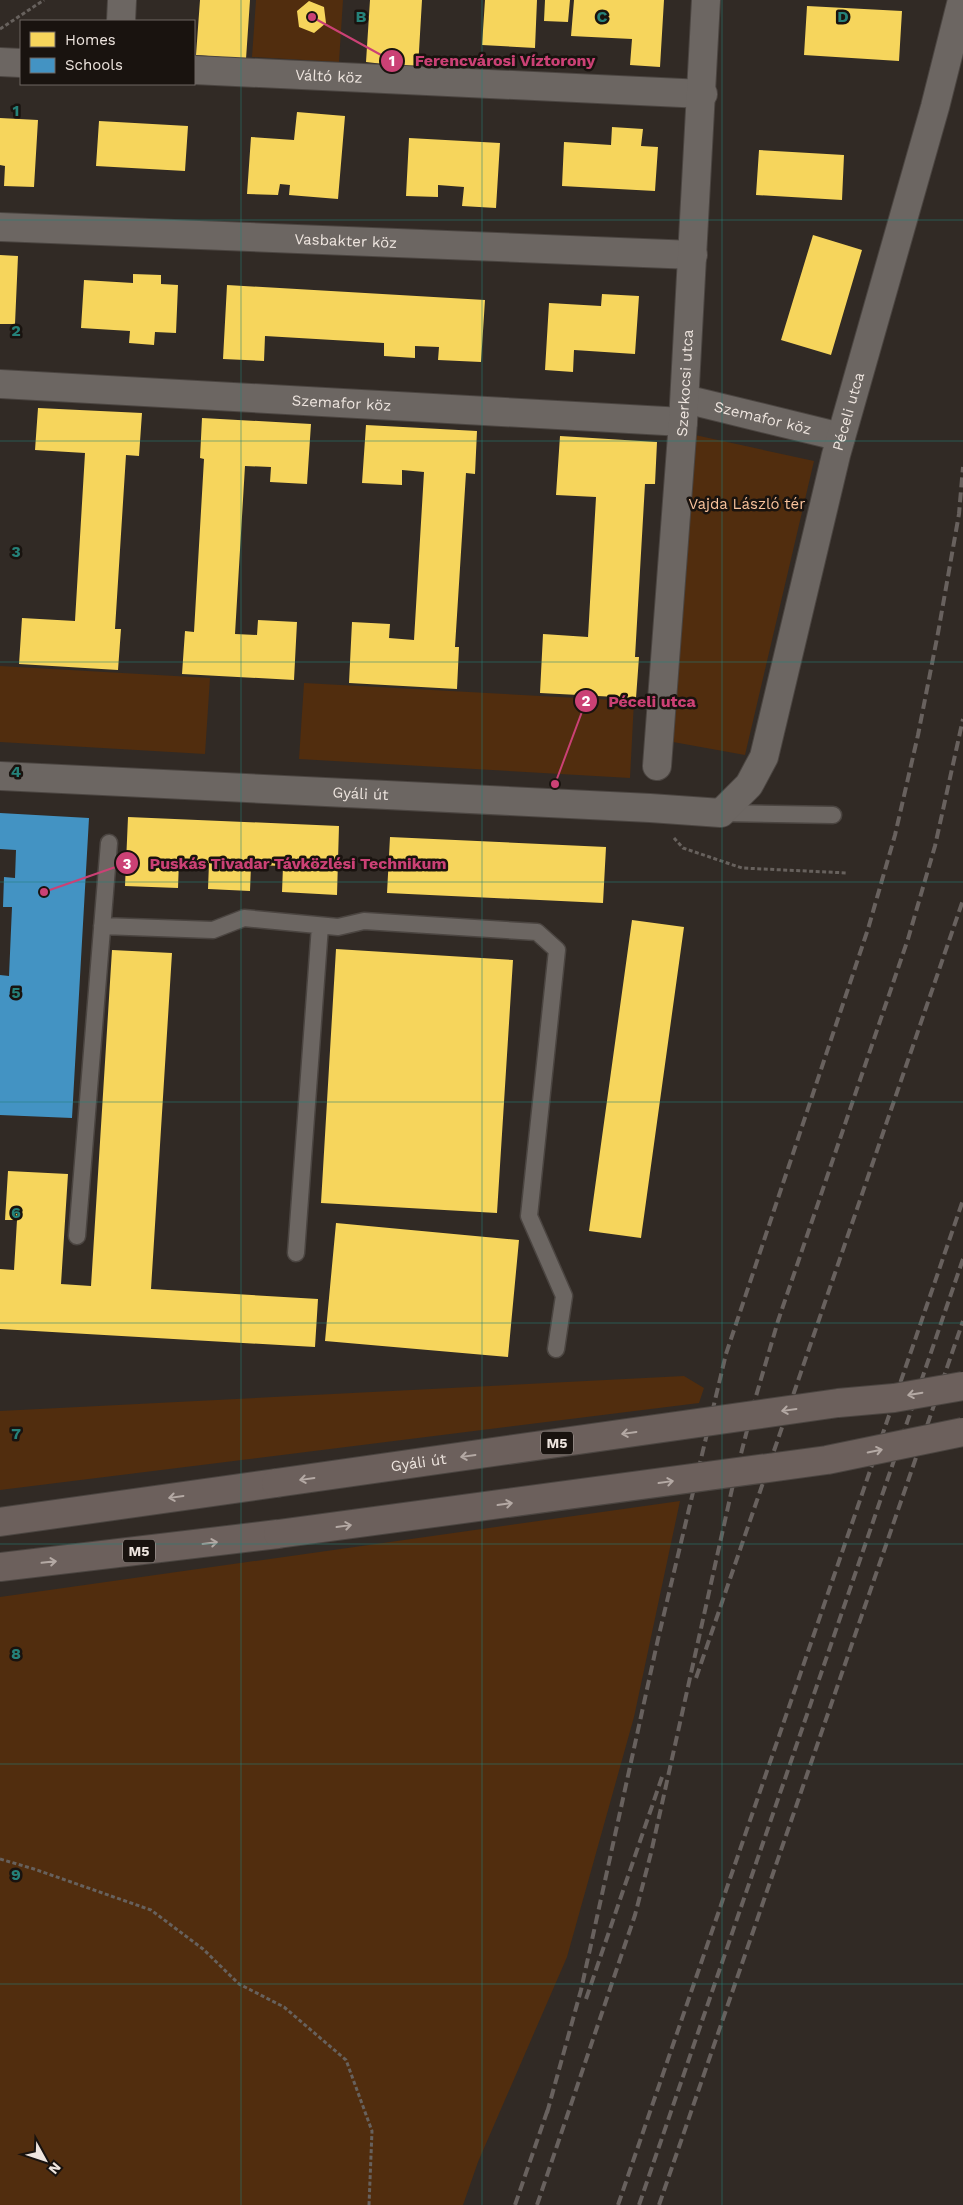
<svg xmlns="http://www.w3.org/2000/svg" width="963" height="2205" font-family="'Work Sans',sans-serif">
<rect width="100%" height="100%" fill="#312a25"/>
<path fill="#512d0e" d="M 256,0 L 343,0 L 339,62 L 252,57 Z
M 695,435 L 814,461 L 745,755 L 673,742 Z
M 0,666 L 210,678 L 205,754 L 0,742 Z
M 304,683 L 634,701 L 630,778 L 299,759 Z
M 684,1376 L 704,1388 L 699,1403 L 0,1490 L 0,1411 Z
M 680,1501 L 634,1717 L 567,1957 L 478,2162 L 463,2205 L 0,2205 L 0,1597 Z"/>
<path fill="#f6d55c" d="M 200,0 L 250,0 L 246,59 L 196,55 Z
M 370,0 L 422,0 L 418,68 L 366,62 Z
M 485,0 L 537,0 L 535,48 L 482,45 Z
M 545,0 L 570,0 L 568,22 L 544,21 Z
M 574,0 L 664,0 L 660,67 L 630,65 L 632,39 L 571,36 Z
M 309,1 L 324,7 L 326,23 L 314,33 L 299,27 L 297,11 Z
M 807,6 L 902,11 L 899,61 L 804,55 Z
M 297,112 L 345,116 L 338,199 L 289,195 L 290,185 L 280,184 L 278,195 L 247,194 L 251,137 L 294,140 Z
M 0,118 L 38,120 L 34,187 L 4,186 L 5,166 L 0,165 Z
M 99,121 L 188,126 L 185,171 L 96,166 Z
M 612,127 L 643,129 L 641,146 L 658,147 L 655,191 L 562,186 L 564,142 L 611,145 Z
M 409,138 L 500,143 L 496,208 L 462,206 L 464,187 L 438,185 L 438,197 L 406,196 Z
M 759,150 L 844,155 L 842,200 L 756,195 Z
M 813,235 L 862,250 L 831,355 L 781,340 Z
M 0,255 L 18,256 L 15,324 L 0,324 Z
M 133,274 L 161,275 L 161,284 L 178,285 L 176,333 L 155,332 L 154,345 L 129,343 L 130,331 L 81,328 L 84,280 L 133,283 Z
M 227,285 L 485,300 L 481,362 L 438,360 L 439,347 L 415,346 L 415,358 L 384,356 L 384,343 L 265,336 L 264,361 L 223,359 Z
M 602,294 L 639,296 L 635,354 L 574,350 L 573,372 L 545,370 L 549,303 L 601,306 Z
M 38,408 L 142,413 L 139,456 L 126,455 L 115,629 L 121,629 L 118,670 L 19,664 L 22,618 L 75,621 L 85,453 L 35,450 Z
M 202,418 L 311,424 L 307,484 L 270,482 L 271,467 L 245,466 L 235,634 L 257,635 L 258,620 L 297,622 L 294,680 L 182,674 L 185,631 L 194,632 L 204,459 L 200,458 Z
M 366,425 L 477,431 L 475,474 L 466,473 L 455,647 L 459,647 L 457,689 L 349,683 L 352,622 L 390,624 L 389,638 L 414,640 L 424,472 L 402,470 L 402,485 L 362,483 Z
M 560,436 L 657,442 L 655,484 L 645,484 L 635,657 L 639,657 L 636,698 L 540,693 L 543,634 L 588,637 L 596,497 L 556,495 Z
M 128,817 L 339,826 L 337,895 L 282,892 L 283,866 L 251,865 L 250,891 L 208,889 L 209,863 L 179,861 L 178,888 L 125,886 Z
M 390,837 L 606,847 L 603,903 L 387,893 Z
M 632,920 L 684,927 L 641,1238 L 589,1231 Z
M 336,949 L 513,960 L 497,1213 L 321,1203 Z
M 112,950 L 172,953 L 151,1289 L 318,1299 L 315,1347 L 0,1329 L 0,1269 L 14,1270 L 17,1220 L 5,1220 L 8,1171 L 68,1174 L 61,1284 L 91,1286 Z
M 336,1223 L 519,1240 L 508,1357 L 325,1341 Z"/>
<path fill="#4393c3" d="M 0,813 L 89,818 L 72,1118 L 0,1115 L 0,975 L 9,976 L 12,907 L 3,907 L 4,877 L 15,878 L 16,850 L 0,849 Z"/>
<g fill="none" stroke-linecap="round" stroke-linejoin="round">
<defs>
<path id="lane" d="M 721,813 L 833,815
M 102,926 L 213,930 L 244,918 L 338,927 L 364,921 L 537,932 L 557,950 L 529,1216 L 564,1296 L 556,1349
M 77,1236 L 109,843
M 296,1253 L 320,926"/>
<g id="street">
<path d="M 121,21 L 122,0"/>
<path d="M 0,62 L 21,63"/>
<path id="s1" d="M 194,70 L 703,94"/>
<path id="s2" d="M 0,227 L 693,255"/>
<path id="s3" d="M 0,384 L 683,422"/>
<path id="s4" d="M 685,399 L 841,437"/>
<path id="s5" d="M 657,766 L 683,422 L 706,0"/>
<path id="s6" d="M 0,776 L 650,808 L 721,813 L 749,785 L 764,757 L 836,455 L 935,107 L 962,0"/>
</g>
<path id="primary" d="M 0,1522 L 276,1483
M 0,1567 L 278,1534"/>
</defs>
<use href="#lane" stroke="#4b4541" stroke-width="19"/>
<use href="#street" stroke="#4b4541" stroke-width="30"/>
<use href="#primary" stroke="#4b4541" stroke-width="30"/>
<path stroke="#67615d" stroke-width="3" stroke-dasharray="4 2.5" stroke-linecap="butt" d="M 0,29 L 44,0
M 674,838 L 683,848 L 742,868 L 848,873
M 0,1859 L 34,1869 L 151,1910 L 203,1949 L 239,1984 L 284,2007 L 346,2060 L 372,2131 L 369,2205"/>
<use href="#lane" stroke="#6c6662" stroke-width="16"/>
<use href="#street" stroke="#6c6662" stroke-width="28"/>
<use href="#primary" stroke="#6c605c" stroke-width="28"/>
<path stroke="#68615e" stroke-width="4" stroke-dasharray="10 5" stroke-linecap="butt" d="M 696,1678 L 963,900
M 586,1999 L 662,1777
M 547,2113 L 581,1990 L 658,1639 L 726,1354 L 868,929 L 895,835 L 918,735 L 938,633 L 959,514 L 963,467
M 515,2205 L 549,2106
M 537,2205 L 635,1915 L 651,1853 L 732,1489 L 754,1403 L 778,1321 L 908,939 L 935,846 L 963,719
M 618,2205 L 963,1200
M 639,2205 L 963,1259
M 659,2205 L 963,1321"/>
<defs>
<g id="primary-bridge">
<path id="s7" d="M 276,1483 L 838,1403 L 894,1398 L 963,1386"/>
<path d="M 278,1534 L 827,1460 L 963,1432"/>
</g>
</defs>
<use href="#primary-bridge" stroke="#4b4541" stroke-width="30" stroke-linecap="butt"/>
<use href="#primary-bridge" stroke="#6c605c" stroke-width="28"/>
</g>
<defs><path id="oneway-shaft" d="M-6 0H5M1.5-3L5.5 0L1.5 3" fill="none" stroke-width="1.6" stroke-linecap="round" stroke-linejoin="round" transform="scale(1.25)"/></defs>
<g stroke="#b4a9a4">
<use href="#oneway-shaft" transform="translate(915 1394) rotate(170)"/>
<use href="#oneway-shaft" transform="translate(789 1410) rotate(172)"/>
<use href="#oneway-shaft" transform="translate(629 1433) rotate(172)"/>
<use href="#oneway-shaft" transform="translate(875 1451) rotate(-12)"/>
<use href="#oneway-shaft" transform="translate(468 1456) rotate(172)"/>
<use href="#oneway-shaft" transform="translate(307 1479) rotate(172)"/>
<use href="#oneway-shaft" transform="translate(666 1482) rotate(-8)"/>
<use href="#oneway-shaft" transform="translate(176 1497) rotate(172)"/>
<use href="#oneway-shaft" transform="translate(505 1504) rotate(-8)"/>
<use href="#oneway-shaft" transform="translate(344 1526) rotate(-8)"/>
<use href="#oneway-shaft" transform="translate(210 1543) rotate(-7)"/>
<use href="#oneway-shaft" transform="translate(49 1562) rotate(-6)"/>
</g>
<path fill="none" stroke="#258179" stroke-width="1" stroke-opacity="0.55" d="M 241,0 L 241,2205M 482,0 L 482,2205M 722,0 L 722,2205M 0,220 L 963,220M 0,441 L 963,441M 0,662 L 963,662M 0,882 L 963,882M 0,1102 L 963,1102M 0,1323 L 963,1323M 0,1544 L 963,1544M 0,1764 L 963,1764M 0,1984 L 963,1984"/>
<g text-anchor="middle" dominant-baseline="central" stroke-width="5" stroke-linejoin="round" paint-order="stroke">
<g fill="#19130f" stroke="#aea6a1" stroke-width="1">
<rect x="541" y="1431.5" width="32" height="23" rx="4"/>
<rect x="123" y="1539.5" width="32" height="23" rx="4"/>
</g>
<g font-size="14" font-weight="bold" fill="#eee5df">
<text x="557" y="1443">M5</text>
<text x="139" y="1551">M5</text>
</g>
<g font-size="15" fill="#eee5df" stroke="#19130f">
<text stroke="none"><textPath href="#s1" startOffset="135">Váltó köz</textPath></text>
<text stroke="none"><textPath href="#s2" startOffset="346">Vasbakter köz</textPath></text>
<text stroke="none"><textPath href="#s5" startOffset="384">Szerkocsi utca</textPath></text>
<text stroke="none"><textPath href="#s3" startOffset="342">Szemafor köz</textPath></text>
<text stroke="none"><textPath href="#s6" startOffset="1149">Péceli utca</textPath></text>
<text stroke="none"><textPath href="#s4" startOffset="80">Szemafor köz</textPath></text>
<text stroke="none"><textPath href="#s6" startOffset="361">Gyáli út</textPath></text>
<text stroke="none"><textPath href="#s7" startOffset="144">Gyáli út</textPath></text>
</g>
<g font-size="15" fill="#fac39c" stroke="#19130f">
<text x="747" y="504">Vajda László tér</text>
</g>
</g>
<g font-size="16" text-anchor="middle" font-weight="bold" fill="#258179" stroke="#19130f" stroke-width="5" stroke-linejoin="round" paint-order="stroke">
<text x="361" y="22">B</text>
<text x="602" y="22">C</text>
<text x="843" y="22">D</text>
<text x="16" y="116">1</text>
<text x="16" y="336">2</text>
<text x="16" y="557">3</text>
<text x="16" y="777">4</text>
<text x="16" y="998">5</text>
<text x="16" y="1218">6</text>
<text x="16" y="1439">7</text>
<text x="16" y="1659">8</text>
<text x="16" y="1880">9</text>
</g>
<path fill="none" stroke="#cb4175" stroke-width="2" d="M312 17L392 61M555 784L586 701M44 892L127 863"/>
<g fill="#cb4175" stroke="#19130f" stroke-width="2">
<circle cx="312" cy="17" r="5"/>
<circle cx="555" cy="784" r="5"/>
<circle cx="44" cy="892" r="5"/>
<circle cx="392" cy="61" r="12"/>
<circle cx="586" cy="701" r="12"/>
<circle cx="127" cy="863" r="12"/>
</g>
<g font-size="15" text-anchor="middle" font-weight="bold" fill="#fff">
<text x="392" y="66">1</text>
<text x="586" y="706">2</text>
<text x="127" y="869">3</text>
</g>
<g font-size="16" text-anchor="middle" font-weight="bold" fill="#cb4175" stroke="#19130f" stroke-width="5" stroke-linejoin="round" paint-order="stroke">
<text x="505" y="66">Ferencvárosi Víztorony</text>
<text x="652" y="707">Péceli utca</text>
<text x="298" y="869">Puskás Tivadar Távközlési Technikum</text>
</g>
<rect x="20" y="20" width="175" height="65" fill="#19130f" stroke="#6e6762"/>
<rect x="30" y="32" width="25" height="15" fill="#f6d55c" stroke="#6e6762"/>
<text x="65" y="45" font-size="15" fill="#eee5df">Homes</text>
<rect x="30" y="58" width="25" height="15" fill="#4393c3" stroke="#6e6762"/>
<text x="65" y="70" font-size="15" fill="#eee5df">Schools</text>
<g transform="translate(45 2160) rotate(130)" stroke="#19130f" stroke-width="4" paint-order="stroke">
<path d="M0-4L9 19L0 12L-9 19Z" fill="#eee5df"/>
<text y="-8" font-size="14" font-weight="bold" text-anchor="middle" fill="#eee5df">N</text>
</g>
</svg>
